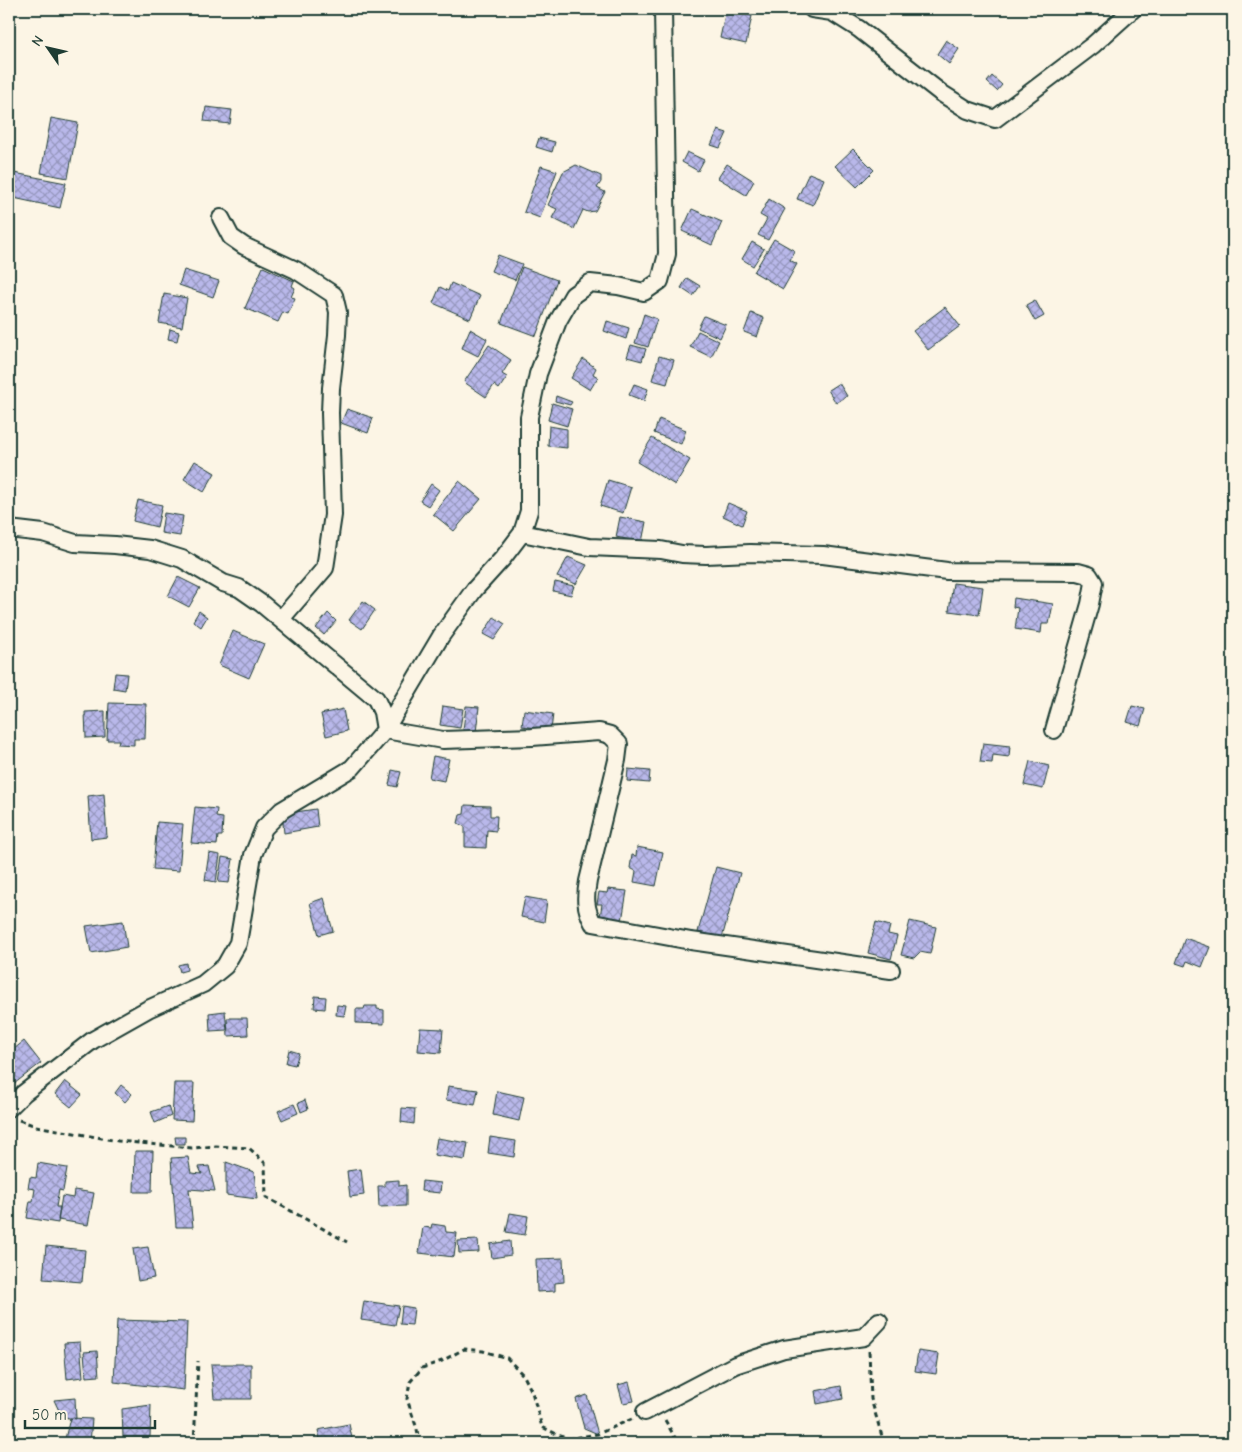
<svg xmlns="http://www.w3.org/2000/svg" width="1242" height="1452" font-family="'Comic Neue',sans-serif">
<defs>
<pattern id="building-cross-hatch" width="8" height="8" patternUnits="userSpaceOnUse" patternTransform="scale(1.25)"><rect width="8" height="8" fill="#b9b8ea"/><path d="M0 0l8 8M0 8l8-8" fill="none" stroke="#9697be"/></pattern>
</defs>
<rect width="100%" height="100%" fill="#fcf5e5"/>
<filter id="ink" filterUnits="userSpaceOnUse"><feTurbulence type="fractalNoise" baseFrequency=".02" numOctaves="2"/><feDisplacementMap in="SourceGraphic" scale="10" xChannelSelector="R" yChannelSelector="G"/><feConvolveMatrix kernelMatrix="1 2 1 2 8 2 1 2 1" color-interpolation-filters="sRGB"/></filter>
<g filter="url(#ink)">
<path fill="url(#building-cross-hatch)" stroke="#1f3d34" d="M 909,9 L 924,9 L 924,12 L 909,11 Z
M 1156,9 L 1170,9 L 1161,15 Z
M 726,10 L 752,16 L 746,44 L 720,38 Z
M 946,40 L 959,49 L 949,64 L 937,54 Z
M 992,76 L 1002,85 L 997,91 L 987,82 Z
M 206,107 L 232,110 L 230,124 L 204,121 Z
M 51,118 L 78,123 L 68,178 L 41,173 Z
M 718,130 L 727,133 L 720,148 L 711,145 Z
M 539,138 L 555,142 L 552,152 L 536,147 Z
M 853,149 L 874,170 L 857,187 L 835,166 Z
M 687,152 L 704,160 L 698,171 L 682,162 Z
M 727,164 L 754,181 L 746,195 L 718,178 Z
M 576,165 L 601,176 L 601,182 L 597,188 L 605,192 L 595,211 L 588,212 L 583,210 L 574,229 L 552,218 L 557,209 L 548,205 L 563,172 Z
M 541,166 L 557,171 L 540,218 L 524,212 Z
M 9,172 L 66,183 L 60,208 L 9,197 Z
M 809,173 L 824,179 L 813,205 L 797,199 Z
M 769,199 L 785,209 L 768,240 L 758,235 L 767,219 L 760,215 Z
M 692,209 L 722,222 L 712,245 L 682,231 Z
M 774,239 L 795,251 L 790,260 L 797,264 L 783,289 L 754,272 Z
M 752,242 L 764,249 L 753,266 L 742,259 Z
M 498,255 L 522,264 L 515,280 L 491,271 Z
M 263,267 L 294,281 L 292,286 L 295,288 L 291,297 L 295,298 L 288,314 L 283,312 L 278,322 L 245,308 Z
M 522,267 L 557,280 L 536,336 L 501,323 Z
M 184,270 L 219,281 L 213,297 L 179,285 Z
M 687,278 L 700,286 L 693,296 L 681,288 Z
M 451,283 L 480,296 L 470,319 L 433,303 L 440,287 L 448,291 Z
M 164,294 L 187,298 L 182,327 L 159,323 Z
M 1035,300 L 1044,316 L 1035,321 L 1026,305 Z
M 945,307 L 960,326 L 928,350 L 913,331 Z
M 751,313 L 764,318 L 757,337 L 744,332 Z
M 644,314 L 657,319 L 648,347 L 635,343 Z
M 704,316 L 726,325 L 720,338 L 698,328 Z
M 607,321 L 629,328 L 626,339 L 604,331 Z
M 170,329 L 179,332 L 177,341 L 168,339 Z
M 470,329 L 487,339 L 478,356 L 462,348 Z
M 698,331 L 719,341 L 711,357 L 690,347 Z
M 489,345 L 511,360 L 502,374 L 507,377 L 499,389 L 494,385 L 486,397 L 464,382 Z
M 631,345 L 646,349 L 642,361 L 627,357 Z
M 659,356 L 674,360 L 667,384 L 652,380 Z
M 583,359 L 596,368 L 593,374 L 598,377 L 590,390 L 571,378 Z
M 839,383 L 847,396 L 836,403 L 828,390 Z
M 634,384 L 648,389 L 644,401 L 629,395 Z
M 556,396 L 572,402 L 570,405 L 555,401 Z
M 552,403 L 572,409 L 567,426 L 548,420 Z
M 347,409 L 373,418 L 368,433 L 341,423 Z
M 659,419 L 686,430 L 681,444 L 654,433 Z
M 549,426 L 567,429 L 567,448 L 548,446 Z
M 652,438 L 690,460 L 675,485 L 637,462 Z
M 195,461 L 215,473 L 204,492 L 184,479 Z
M 608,480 L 631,487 L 623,513 L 600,506 Z
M 459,481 L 481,499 L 454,531 L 433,514 Z
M 431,484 L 439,490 L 428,506 L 420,501 Z
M 138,500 L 162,505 L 157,527 L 133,521 Z
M 728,503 L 747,511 L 742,525 L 723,516 Z
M 164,513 L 183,516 L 180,536 L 161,533 Z
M 620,517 L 646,522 L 642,542 L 616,537 Z
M 568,557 L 587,565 L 576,584 L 557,577 Z
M 178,577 L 200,588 L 189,607 L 168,596 Z
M 555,582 L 574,586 L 571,595 L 553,591 Z
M 953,583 L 983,587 L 979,615 L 949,611 Z
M 1014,598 L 1053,604 L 1049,624 L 1042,624 L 1041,633 L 1015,629 L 1018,608 L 1013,607 Z
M 363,601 L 375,610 L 362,629 L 349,620 Z
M 199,611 L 207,617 L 201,627 L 193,621 Z
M 328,613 L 336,621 L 324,635 L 316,628 Z
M 494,617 L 505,624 L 494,640 L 483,634 Z
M 233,631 L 264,644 L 249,678 L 219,665 Z
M 115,673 L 127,674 L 125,690 L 113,688 Z
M 109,703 L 146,704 L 145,739 L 134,739 L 134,745 L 118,744 L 119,740 L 107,740 Z
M 443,706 L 463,709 L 460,728 L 440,725 Z
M 466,706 L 479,707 L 476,732 L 463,730 Z
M 1132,706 L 1145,709 L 1140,726 L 1127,722 Z
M 343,709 L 347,731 L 326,736 L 321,714 Z
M 524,710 L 553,714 L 551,730 L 522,726 Z
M 105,711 L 105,737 L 86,738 L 85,712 Z
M 983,743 L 1010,746 L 1009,757 L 993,755 L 992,763 L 980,762 Z
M 433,756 L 449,759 L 444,781 L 429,778 Z
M 1030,761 L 1049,766 L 1043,789 L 1024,785 Z
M 628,769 L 650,771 L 649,783 L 627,781 Z
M 392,770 L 401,772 L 397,787 L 389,785 Z
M 104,794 L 107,837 L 91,839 L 88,796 Z
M 465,805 L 490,806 L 490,816 L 497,816 L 496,831 L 487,830 L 486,848 L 465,847 L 465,827 L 458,823 L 460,815 L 464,814 Z
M 195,807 L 217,809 L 216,817 L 223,818 L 222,836 L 218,836 L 217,845 L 191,843 Z
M 316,809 L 318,827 L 284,833 L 282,814 Z
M 157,822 L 183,824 L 179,871 L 153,869 Z
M 637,847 L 663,852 L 656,886 L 634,882 L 636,871 L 630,868 L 632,855 L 636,856 Z
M 209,853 L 220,855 L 216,882 L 205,880 Z
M 222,857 L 233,859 L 229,883 L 218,882 Z
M 716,867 L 740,873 L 722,938 L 698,932 Z
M 608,889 L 627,891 L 622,921 L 600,917 L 602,904 L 597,904 L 599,892 L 607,893 Z
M 525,897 L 547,901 L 544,922 L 521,917 Z
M 324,898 L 333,931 L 319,935 L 310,903 Z
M 123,921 L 127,947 L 91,953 L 86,926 Z
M 910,921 L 936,927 L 930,954 L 920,952 L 914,958 L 901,955 Z
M 876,922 L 890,926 L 888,934 L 897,936 L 891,959 L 868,953 Z
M 1185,938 L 1210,947 L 1202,967 L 1187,961 L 1185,966 L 1176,963 Z
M 186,963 L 187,970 L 180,972 L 178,965 Z
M 315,996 L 326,997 L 325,1009 L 314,1008 Z
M 337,1005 L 346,1006 L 344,1016 L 336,1015 Z
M 365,1006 L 377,1006 L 377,1009 L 384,1010 L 384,1024 L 356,1023 L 356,1009 L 364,1009 Z
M 225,1011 L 227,1030 L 210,1031 L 209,1013 Z
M 227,1018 L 247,1018 L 248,1035 L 228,1036 Z
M 420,1028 L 443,1029 L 441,1053 L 418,1051 Z
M 24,1041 L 41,1063 L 10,1087 L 9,1085 L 9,1053 Z
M 289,1050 L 299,1053 L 295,1065 L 286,1063 Z
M 65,1081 L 82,1095 L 71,1107 L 55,1094 Z
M 174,1083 L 194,1083 L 192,1121 L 172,1120 Z
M 121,1085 L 132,1094 L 125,1102 L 115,1093 Z
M 448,1086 L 478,1090 L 475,1105 L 446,1100 Z
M 497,1091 L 524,1097 L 519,1121 L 493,1115 Z
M 305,1100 L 308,1109 L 301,1112 L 298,1103 Z
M 294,1104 L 298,1113 L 282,1120 L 278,1111 Z
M 168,1106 L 171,1116 L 155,1123 L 151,1112 Z
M 402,1108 L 415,1109 L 414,1124 L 401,1122 Z
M 175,1137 L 185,1137 L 185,1144 L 176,1144 Z
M 490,1137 L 516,1141 L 514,1157 L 488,1153 Z
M 437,1138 L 468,1143 L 465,1160 L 434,1155 Z
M 135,1151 L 153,1151 L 152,1192 L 134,1192 Z
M 188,1157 L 191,1173 L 202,1174 L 199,1167 L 209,1166 L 215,1191 L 189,1189 L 193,1227 L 176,1227 L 171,1158 Z
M 226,1162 L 254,1172 L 257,1199 L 226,1195 Z
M 38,1163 L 67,1168 L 63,1191 L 59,1190 L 56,1207 L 60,1207 L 58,1223 L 27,1218 L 30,1201 L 33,1201 L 35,1189 L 28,1188 L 30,1177 L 36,1178 Z
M 361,1169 L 364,1195 L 350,1197 L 347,1171 Z
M 399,1180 L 399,1186 L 406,1185 L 406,1206 L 379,1207 L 378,1186 L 385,1186 L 385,1181 Z
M 422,1181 L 441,1183 L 440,1193 L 421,1191 Z
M 74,1190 L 94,1193 L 88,1225 L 58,1220 L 62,1196 L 73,1198 Z
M 510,1213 L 528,1216 L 525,1235 L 506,1232 Z
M 432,1224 L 445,1226 L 446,1232 L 457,1233 L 454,1257 L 419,1253 L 423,1227 L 431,1228 Z
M 478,1240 L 479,1252 L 459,1253 L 458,1241 Z
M 510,1241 L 511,1255 L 492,1258 L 490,1244 Z
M 46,1246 L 85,1250 L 82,1282 L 43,1279 Z
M 148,1247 L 154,1278 L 138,1281 L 133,1249 Z
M 563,1258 L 564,1282 L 555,1283 L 555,1291 L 537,1292 L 536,1259 Z
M 364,1301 L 399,1306 L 395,1325 L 361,1320 Z
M 402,1306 L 414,1308 L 412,1325 L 400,1324 Z
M 117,1320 L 187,1322 L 184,1390 L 114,1382 Z
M 80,1342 L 83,1377 L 67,1379 L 64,1343 Z
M 97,1351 L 99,1376 L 86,1377 L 84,1352 Z
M 918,1351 L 939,1354 L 936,1374 L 915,1371 Z
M 211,1364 L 251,1364 L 251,1399 L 214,1399 Z
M 629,1382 L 634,1401 L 623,1403 L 618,1385 Z
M 841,1386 L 843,1399 L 817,1404 L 815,1391 Z
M 587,1395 L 598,1434 L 584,1428 L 576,1399 Z
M 75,1398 L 76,1419 L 62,1417 L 54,1400 Z
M 151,1405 L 150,1437 L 123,1437 L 122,1409 Z
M 70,1418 L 92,1419 L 90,1443 L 64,1443 Z
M 349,1424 L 353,1443 L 321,1443 L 318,1430 Z"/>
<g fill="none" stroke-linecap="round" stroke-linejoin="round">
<defs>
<path id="minor" d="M 812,9 L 832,12 L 859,29 L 941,93 L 968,110 L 995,119 L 1093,45 L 1133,9
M 221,218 L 231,237 L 244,246 L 296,270 L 334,295 L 338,312 L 337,335 L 331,388 L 330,413 L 333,515 L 325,568 L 281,619
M 9,529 L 43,533 L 75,543 L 115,545 L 150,549 L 182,559 L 223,583 L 239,588 L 262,604 L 376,699 L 382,712 L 385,730 L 443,740 L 532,737 L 599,732 L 610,735 L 619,744 L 617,760 L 588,881 C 585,897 585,908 593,923 L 691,941 L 891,970
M 522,533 L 589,547 L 661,550 L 682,554 L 706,555 L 750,553 L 823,555 L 947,571 L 1078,572 L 1089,575 L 1094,583 L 1090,604 L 1054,730
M 9,1108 L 24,1093 L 93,1040 L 148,1009 L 203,984 L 225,966 L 238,943 L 253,855 L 264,828 L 282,810 L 352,768 L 385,730 L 441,636 L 474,590 L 503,558 L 522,533 L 529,511 L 529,417 L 538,374 L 558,321 L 573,295 L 590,283 L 618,286 L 644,292 L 660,281 L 667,254 L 663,9
M 645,1412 L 735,1365 L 784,1349 L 864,1337 L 879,1321"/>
</defs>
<use href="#minor" stroke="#1f3d34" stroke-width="20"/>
<path stroke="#1f3d34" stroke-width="3" stroke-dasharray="5 4" stroke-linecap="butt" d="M 19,1120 L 36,1126 L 118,1141 L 192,1148 L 216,1146 L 249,1148 L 265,1163 L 266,1197 L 347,1242
M 869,1351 L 871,1399 L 884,1443
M 665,1420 L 678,1443
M 194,1443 L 198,1361
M 419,1443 L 417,1429 L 407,1399 L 410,1382 L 422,1368 L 442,1361 L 464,1349 L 483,1351 L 507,1358 L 524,1376 L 532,1392 L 542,1427 L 567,1439 L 598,1434 L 632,1419"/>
<use href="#minor" stroke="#fcf5e5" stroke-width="16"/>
</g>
</g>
<rect width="1242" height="1452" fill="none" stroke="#fcf5e5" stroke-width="30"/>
<rect x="15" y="15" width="1212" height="1422" fill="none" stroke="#1f3d34" stroke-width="2" filter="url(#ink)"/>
<g transform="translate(48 48) rotate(304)" stroke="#fcf5e5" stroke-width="4" paint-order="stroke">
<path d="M0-4L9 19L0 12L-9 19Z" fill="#1f3d34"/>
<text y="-8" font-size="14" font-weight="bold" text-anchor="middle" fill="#1f3d34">N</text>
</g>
<path d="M25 1420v8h130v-8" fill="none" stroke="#1f3d34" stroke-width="2.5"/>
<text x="32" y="1420" font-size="15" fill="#1f3d34" stroke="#fcf5e5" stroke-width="4" paint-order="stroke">50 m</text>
</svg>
